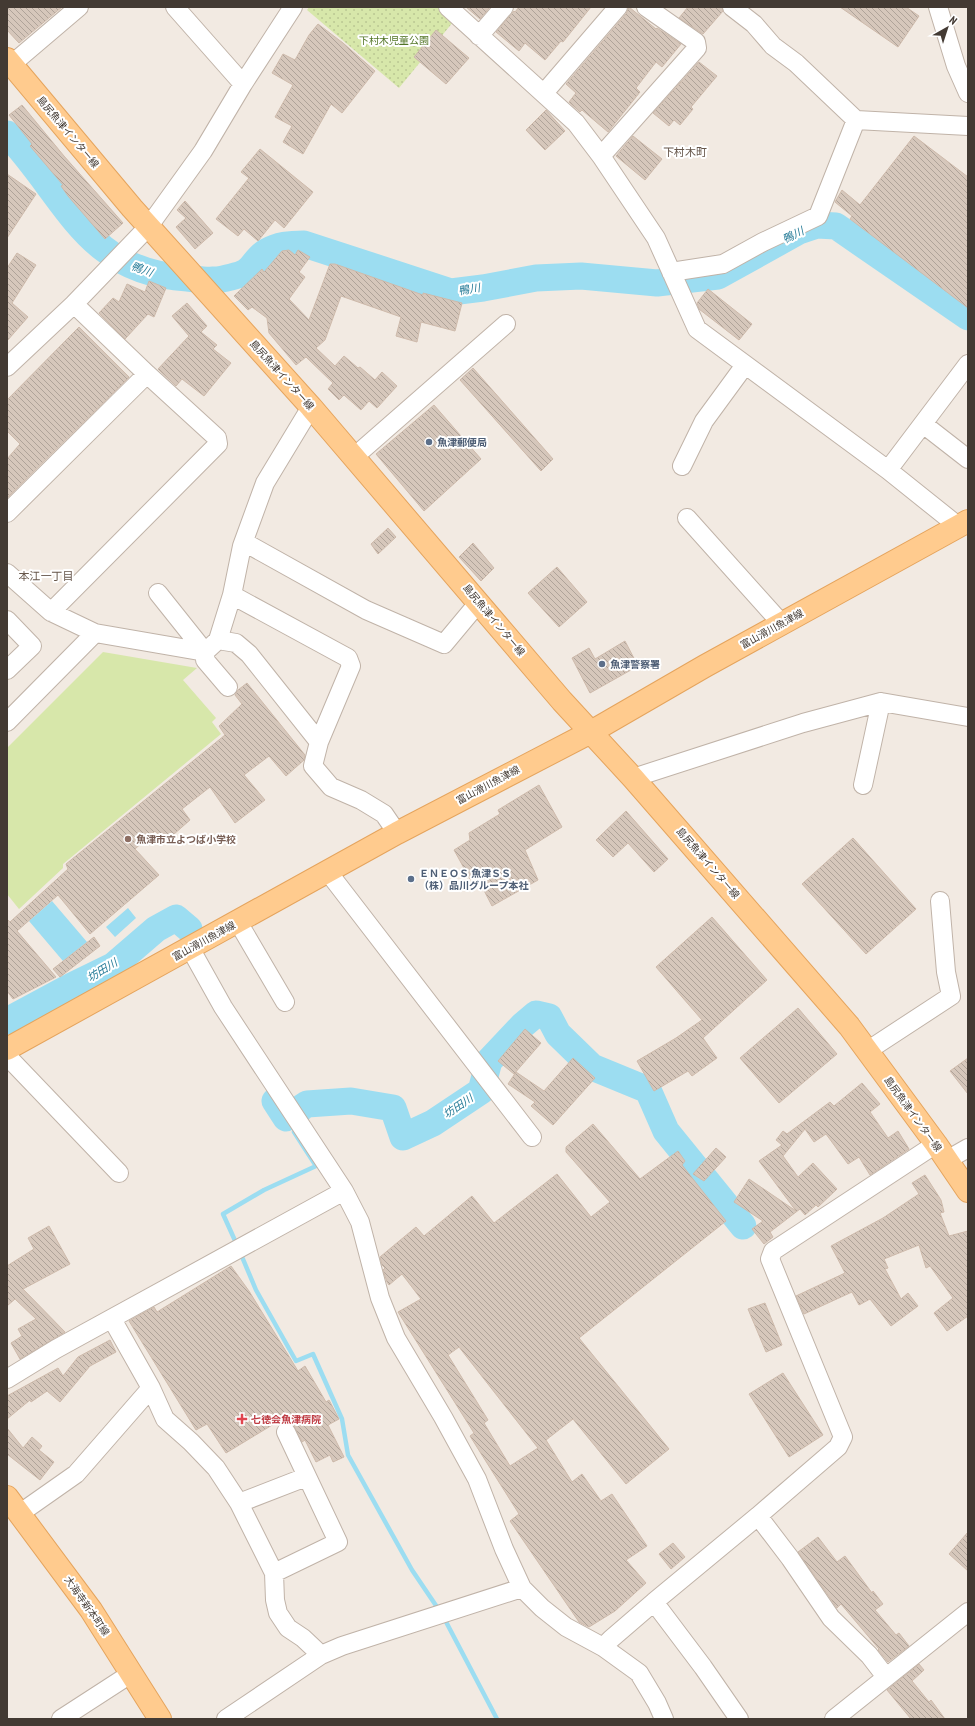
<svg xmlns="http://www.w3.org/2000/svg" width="975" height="1726" font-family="'PT Sans Narrow','Noto Sans JP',sans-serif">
<defs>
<pattern id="grass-dots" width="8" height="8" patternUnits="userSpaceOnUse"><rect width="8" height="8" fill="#d7e7aa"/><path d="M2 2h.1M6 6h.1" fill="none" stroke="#bac793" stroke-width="1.8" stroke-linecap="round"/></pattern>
<pattern id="building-back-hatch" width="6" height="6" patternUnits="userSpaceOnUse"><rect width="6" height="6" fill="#d6c7bb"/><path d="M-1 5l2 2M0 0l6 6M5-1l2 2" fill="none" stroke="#afa399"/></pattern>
</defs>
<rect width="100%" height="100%" fill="#f2eae2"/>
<path fill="url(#grass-dots)" d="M 309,7 L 448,7 L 458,16 L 399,88 L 307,10 Z"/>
<path fill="#d7e7aa" d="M 103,652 L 197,668 L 183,680 L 216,718 L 212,722 L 221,734 L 63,864 L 63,868 L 19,909 L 7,894 L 7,748 Z"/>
<path fill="#9cddf1" d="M 52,901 L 87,942 L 63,961 L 29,921 Z
M 128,908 L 136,918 L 115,937 L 106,927 Z"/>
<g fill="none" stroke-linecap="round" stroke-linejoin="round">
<path stroke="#9cddf1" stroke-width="4.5" d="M 237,1245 L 223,1214 L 264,1190 L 316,1166 L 294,1132
M 240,1252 L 256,1290 L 296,1361 L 313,1354 L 342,1419 L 348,1455 L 412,1570 L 439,1610
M 444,1618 L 497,1719"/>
<path stroke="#9cddf1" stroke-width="27" d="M 7,134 C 67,197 86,273 187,278 C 196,279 206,281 214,280 C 221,280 242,275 247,271 C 254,266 258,256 266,252 C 278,245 290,244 304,244 L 451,292 L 483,288 L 536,278 L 581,276 L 657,283 L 718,276 L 799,231 L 817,225 L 836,226 L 968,317
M 7,1021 L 72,986 L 113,966 L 156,929 L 176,918 L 189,929
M 275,1101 L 286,1118 L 307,1104 L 351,1101 L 393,1108 L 403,1137 L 433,1123 L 481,1091 L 489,1061 L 523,1025 L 536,1014 L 549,1017 L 558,1034 L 592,1067 L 648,1090 L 666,1131 L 743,1226"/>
</g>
<path fill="url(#building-back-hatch)" stroke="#cebaab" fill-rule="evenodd" d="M 7,7 L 62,7 L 19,43 L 7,30 Z
M 466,7 L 490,7 L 480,19 Z
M 519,7 L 591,7 L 563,42 L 561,41 L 545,60 L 525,43 L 519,51 L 496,32 L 514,11 L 515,12 Z
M 629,7 L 656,29 L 657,28 L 681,44 L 662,67 L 656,62 L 636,88 L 640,92 L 608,132 L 582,110 L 580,112 L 569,102 L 576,93 L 566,84 L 626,14 Z
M 688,7 L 722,7 L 723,11 L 703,34 L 679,18 Z
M 840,7 L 906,7 L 919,16 L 898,47 Z
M 318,24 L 343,43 L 375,71 L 342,113 L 331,104 L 303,154 L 283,142 L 292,126 L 275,117 L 293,85 L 272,73 L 283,54 L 295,60 L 309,35 Z
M 436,30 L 469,58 L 446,84 L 414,57 Z
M 699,62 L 717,76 L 691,107 L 693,109 L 680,125 L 674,120 L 669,126 L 653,113 Z
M 22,105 L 64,156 L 123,223 L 105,239 L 68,196 L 61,186 L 63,185 L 30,146 L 32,144 L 9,115 Z
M 546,110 L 565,131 L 545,150 L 526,130 Z
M 633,136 L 662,159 L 645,180 L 616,156 Z
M 914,136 L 968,177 L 968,308 L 850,219 L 852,216 L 835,202 L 842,190 L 860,205 Z
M 260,149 L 313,192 L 284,228 L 275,220 L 258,241 L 244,229 L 238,236 L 216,219 L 249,178 L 241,172 Z
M 7,174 L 36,194 L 7,238 Z
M 185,201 L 213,233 L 195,249 L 176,227 L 186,218 L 177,210 Z
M 289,250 L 295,255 L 298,250 L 310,257 L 299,272 L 305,277 L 289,299 L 309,320 L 330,264 L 335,264 L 423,295 L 423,293 L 462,303 L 455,331 L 421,322 L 417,342 L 396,336 L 401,317 L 341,296 L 325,340 L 316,348 L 335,366 L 344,356 L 358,368 L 360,367 L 375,380 L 382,372 L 397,386 L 377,408 L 369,401 L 361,410 L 344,395 L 339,400 L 328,389 L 333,383 L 306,357 L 296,365 L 269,333 L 267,318 L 252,307 L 248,310 L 234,296 L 262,269 L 264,272 L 282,251 Z
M 17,253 L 36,265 L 12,303 L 28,317 L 7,341 L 7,268 Z
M 149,281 L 166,288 L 154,317 L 148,314 L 125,339 L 99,313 L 113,298 L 119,302 L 127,284 L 145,292 Z
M 708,289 L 752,324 L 739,340 L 699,309 L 697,303 Z
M 187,303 L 207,326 L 201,332 L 217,345 L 213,349 L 231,363 L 204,396 L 182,379 L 176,386 L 158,369 L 189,336 L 172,316 Z
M 79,327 L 129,377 L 7,498 L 7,459 L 20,444 L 7,431 L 7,400 Z
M 473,368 L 553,459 L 541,471 L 460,380 Z
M 434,405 L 481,459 L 424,511 L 376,454 Z
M 388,528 L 396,537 L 378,554 L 371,544 Z
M 473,543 L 494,568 L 481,581 L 459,557 Z
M 557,567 L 587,602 L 559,627 L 528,593 Z
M 625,641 L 638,666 L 590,693 L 572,658 L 589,648 L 595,659 Z
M 247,683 L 305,755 L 304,760 L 286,776 L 269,756 L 244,775 L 265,800 L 235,823 L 210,787 L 182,809 L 190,820 L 165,842 L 155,831 L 135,849 L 159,875 L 90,934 L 58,895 L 17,931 L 56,977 L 13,999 L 7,991 L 7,919 L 10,922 L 68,869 L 66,864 L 225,735 L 219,726 L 242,704 L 235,695 L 238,690 Z
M 539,785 L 562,827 L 525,850 L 538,880 L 492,906 L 476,875 L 470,879 L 454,850 L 470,840 L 469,833 L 500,814 L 498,810 Z
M 626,811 L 668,859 L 654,872 L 628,843 L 613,857 L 596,840 Z
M 853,838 L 916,909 L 866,954 L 802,884 Z
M 712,917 L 767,980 L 703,1038 L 717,1058 L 692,1076 L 688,1071 L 654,1091 L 637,1061 L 676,1038 L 702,1020 L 656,967 Z
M 94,937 L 100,946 L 60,977 L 53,969 Z
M 798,1008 L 837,1054 L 779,1103 L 740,1058 Z
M 525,1029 L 541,1043 L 514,1074 L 498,1061 Z
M 573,1058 L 595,1078 L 553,1125 L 531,1106 L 535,1102 L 508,1084 L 516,1072 L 544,1091 Z
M 968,1058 L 968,1094 L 950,1071 Z
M 862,1083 L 880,1104 L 870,1112 L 888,1138 L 898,1131 L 909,1149 L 870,1175 L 859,1157 L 848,1164 L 826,1134 L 814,1142 L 805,1129 L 783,1156 L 798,1177 L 813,1163 L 837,1189 L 818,1207 L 816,1205 L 805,1215 L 800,1209 L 770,1232 L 773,1237 L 764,1244 L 752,1229 L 763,1221 L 734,1202 L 749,1179 L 796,1211 L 759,1161 L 782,1145 L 776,1140 L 783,1131 L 787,1134 L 830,1102 L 834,1106 Z
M 593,1124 L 640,1179 L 678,1151 L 685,1161 L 682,1165 L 726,1221 L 579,1338 L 669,1449 L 626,1484 L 573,1419 L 546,1440 L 572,1482 L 582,1474 L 601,1501 L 612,1494 L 647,1546 L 626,1560 L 646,1583 L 615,1611 L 589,1627 L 579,1622 L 510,1521 L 519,1514 L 470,1436 L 474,1433 L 398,1312 L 421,1299 L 402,1274 L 389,1285 L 387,1282 L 383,1270 L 385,1268 L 382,1265 L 380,1257 L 416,1227 L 424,1236 L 472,1196 L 494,1223 L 557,1174 L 591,1217 L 610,1202 L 566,1152 L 566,1147 ZM 459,1347 L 538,1448 L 510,1466 L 484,1423 L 488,1420 L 448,1355 Z
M 716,1148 L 726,1157 L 704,1181 L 693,1174 Z
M 925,1175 L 941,1200 L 944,1212 L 940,1213 L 949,1236 L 968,1231 L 968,1316 L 947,1331 L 934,1313 L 953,1298 L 930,1266 L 926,1268 L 919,1245 L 884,1259 L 888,1268 L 885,1269 L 901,1299 L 908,1293 L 918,1306 L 891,1326 L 870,1299 L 859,1305 L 852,1292 L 804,1314 L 796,1296 L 845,1273 L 831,1246 L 883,1218 L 919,1194 L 912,1183 Z
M 49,1226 L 70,1264 L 23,1289 L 65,1332 L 20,1359 L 11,1343 L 22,1336 L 18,1329 L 36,1319 L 15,1299 L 7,1306 L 7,1266 L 34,1249 L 28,1238 Z
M 231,1266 L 249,1291 L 298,1371 L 305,1366 L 326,1402 L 329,1400 L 339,1419 L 328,1425 L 344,1457 L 333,1462 L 330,1455 L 316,1462 L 305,1440 L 302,1442 L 295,1428 L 287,1416 L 226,1453 L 207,1424 L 196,1430 L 129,1321 L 154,1307 L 157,1312 Z
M 765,1303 L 782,1345 L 766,1352 L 748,1309 Z
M 110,1340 L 116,1352 L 90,1366 L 60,1402 L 47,1391 L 31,1402 L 30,1400 L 7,1419 L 7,1396 L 58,1368 L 63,1376 L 78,1357 Z
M 783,1373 L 823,1435 L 789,1457 L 749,1394 Z
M 7,1428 L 23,1448 L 32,1437 L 42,1446 L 39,1450 L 54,1462 L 40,1480 L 7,1454 Z
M 968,1532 L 968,1571 L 949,1554 Z
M 818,1537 L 837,1562 L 845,1556 L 872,1593 L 873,1591 L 883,1604 L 875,1610 L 896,1635 L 899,1633 L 909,1646 L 888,1662 L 878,1650 L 879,1649 L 841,1604 L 837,1608 L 798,1552 Z
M 673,1543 L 685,1557 L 671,1569 L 659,1554 Z
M 919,1664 L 924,1670 L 912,1681 L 929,1702 L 931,1700 L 945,1719 L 911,1719 L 887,1690 Z"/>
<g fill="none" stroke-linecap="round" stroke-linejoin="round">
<defs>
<path id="minor" d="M 175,7 L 243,84
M 448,7 L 576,123 L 601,156 L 656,238 L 697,329 L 888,470 L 958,526
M 732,7 L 754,24 L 773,46 L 796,63 L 856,120
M 938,7 L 956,66 L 968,93
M 479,36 L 504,7
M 12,64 L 79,7
M 544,93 L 618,7
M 601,156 L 697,48 L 696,42 L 646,7
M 671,272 L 723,264 L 763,242 L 818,216 L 856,120 L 968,126
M 7,367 L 74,304 L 149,226 L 203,151 L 243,84 L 293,7
M 923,424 L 968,459
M 354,457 L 506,324
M 682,466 L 704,421 L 745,365
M 888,470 L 968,364
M 7,513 L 147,374
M 687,518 L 782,624
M 244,542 L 366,610 L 444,644 L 479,602
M 7,573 L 51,612 L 95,633 L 205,652 L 218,640 L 232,595 L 242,546 L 265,483 L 311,407
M 158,593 L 205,652 L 205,660 L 228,687
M 232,595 L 348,658 L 351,666 L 319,742 L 313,766 L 331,787 L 361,800 L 384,814 L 397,833
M 51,612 L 218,444 L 217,438 L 147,374 L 74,304
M 7,620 L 32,646 L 7,670
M 218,640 L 236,643 L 249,654 L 319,742
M 7,722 L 95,633
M 633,778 L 803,723 L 881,702 L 968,717
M 863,785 L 881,702
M 328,872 L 532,1137
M 238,922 L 285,1002
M 190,948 L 223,1007 L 344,1191 L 360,1222 L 380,1298 L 396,1338 L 443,1417 L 477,1479 L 504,1549 L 522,1588 L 542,1608 L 566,1627 L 603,1647 L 639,1673 L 657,1703 L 664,1719
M 867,1051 L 951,996 L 946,972 L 940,901
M 7,1056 L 119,1173
M 947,1160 L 968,1148
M 7,1379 L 56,1349 L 344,1191
M 151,1388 L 165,1419 L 191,1442 L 216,1468 L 239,1503
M 286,1432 L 338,1542 L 274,1573 L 275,1600 L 278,1613 L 288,1628 L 303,1638 L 321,1655
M 19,1514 L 76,1474 L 151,1388 L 112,1319
M 758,1516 L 838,1447 L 843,1437 L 770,1259 L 773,1251 L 936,1144
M 274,1573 L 239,1503 L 306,1477
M 654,1602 L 758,1516 L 790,1558 L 831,1618 L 869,1655 L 886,1677
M 603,1647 L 611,1639 L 654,1602 L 703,1667 L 739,1719
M 61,1719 L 132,1673
M 226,1719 L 321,1655 L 342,1646 L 522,1588
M 834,1719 L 968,1612"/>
<path id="major" d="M 7,59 L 132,208 L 311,407 L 562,701 L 633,778 L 849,1026 L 936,1144 L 968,1191
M 7,1049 L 397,833 L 591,732 L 705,666 L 968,521
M 7,1497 L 91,1610 L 160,1719"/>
</defs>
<use href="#minor" stroke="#c0b3a8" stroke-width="20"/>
<use href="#major" stroke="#e5a45d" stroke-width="24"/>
<use href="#minor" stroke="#fff" stroke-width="18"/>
<use href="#major" stroke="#ffcb8e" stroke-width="22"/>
</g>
<g fill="#5c6f8a" stroke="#fff" stroke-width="1.5">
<circle cx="429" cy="442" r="4"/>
<circle cx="602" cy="664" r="4"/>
<circle cx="411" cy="879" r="4"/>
</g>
<circle fill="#8d6e63" stroke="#fff" stroke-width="1.5" cx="128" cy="839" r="4"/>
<path fill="#e0444e" stroke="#fff" stroke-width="1.5" d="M240 1413h4v4h4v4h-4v4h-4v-4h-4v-4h4z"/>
<g text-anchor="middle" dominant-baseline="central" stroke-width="4" stroke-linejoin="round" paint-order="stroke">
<g font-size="10" fill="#527526" stroke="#fff">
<text x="394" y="40">下村木児童公園</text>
</g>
<g font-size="10" fill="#433a33" stroke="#fff">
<text transform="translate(68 132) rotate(50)">島尻魚津インター線</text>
<text transform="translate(282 375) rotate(48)">島尻魚津インター線</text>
<text transform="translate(494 620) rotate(50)">島尻魚津インター線</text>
<text transform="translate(772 629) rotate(-29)">富山滑川魚津線</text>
<text transform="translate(488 785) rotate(-28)">富山滑川魚津線</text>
<text transform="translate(708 863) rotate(49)">島尻魚津インター線</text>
<text transform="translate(204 941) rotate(-29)">富山滑川魚津線</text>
<text transform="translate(913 1114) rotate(54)">島尻魚津インター線</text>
<text transform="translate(87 1606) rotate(55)">大海寺新本町線</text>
</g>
<g font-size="10" font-weight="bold" fill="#4e5e75" stroke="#fff" text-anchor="start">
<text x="437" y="442">魚津郵便局</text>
<text x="610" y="664">魚津警察署</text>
<text x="419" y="873">ＥＮＥＯＳ 魚津ＳＳ<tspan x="419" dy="12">（株）品川グループ本社</tspan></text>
</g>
<g font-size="10" font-weight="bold" fill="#785e54" stroke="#fff" text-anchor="start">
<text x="136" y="839">魚津市立よつば小学校</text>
</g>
<g font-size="10" font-weight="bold" fill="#be3a42" stroke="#fff" text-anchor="start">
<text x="251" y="1419">七徳会魚津病院</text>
</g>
<g font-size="11" fill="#66564a" stroke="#fff">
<text x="685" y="152">下村木町</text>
<text x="46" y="576">本江一丁目</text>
</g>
<g font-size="11" font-style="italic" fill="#277c98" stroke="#fff">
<text transform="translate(793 235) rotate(-26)">鴨川</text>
<text transform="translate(142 269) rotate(20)">鴨川</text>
<text transform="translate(469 289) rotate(-9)">鴨川</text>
<text transform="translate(102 970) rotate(-31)">坊田川</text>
<text transform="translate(458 1106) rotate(-34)">坊田川</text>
</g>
</g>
<rect width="975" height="1726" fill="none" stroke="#433a33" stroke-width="16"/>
<g transform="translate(947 28) rotate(39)" stroke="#ffffff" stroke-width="3" paint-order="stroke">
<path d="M0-3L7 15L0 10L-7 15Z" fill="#433a33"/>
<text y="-6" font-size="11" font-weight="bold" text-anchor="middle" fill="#433a33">N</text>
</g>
</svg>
